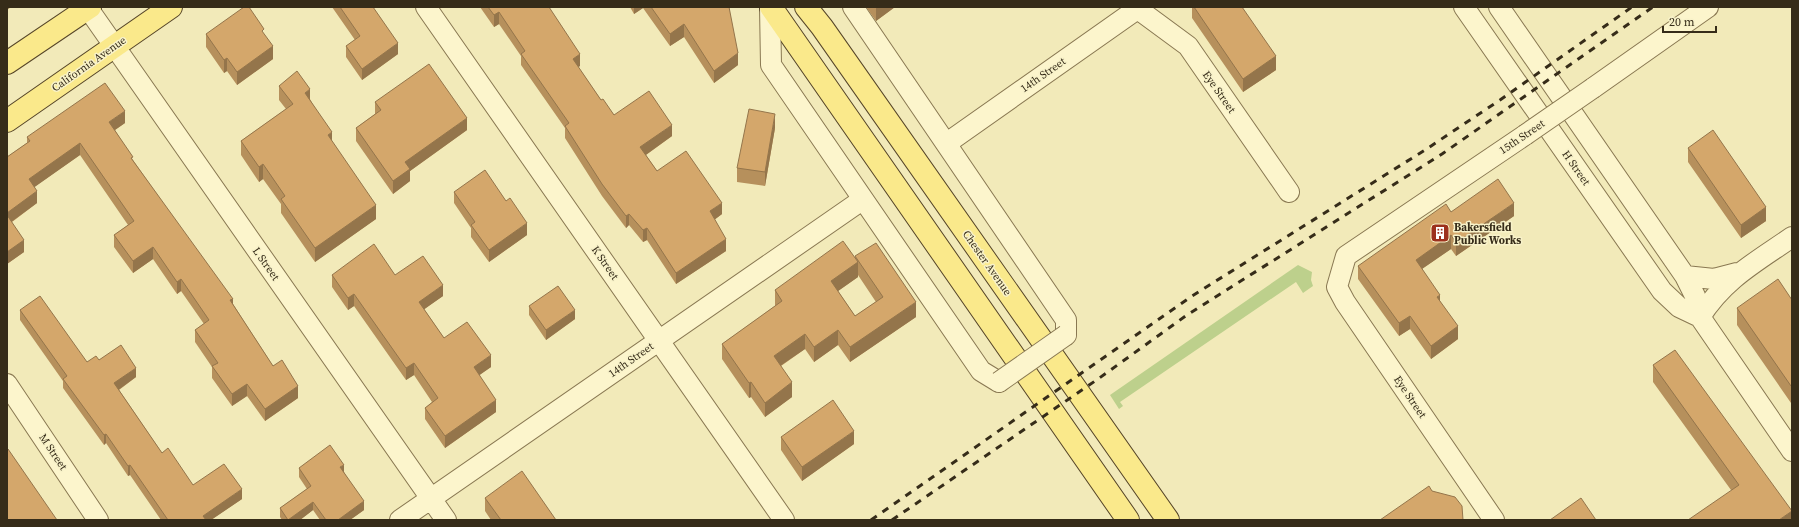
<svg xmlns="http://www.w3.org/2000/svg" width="1799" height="527" font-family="'Source Serif 4',serif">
<rect width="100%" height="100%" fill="#f2eab9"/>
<path fill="#bdd08c" d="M 1298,265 L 1312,272 L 1311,280 L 1313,286 L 1303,293 L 1296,282 L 1120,402 L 1123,406 L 1119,409 L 1110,395 Z"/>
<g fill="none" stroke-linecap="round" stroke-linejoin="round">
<defs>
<path id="minor" d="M 87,7 L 446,520
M 426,7 L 784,520
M 770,7 L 771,65 L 981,371 L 999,382
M 853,7 L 1066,320 L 1066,335
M 1135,7 L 1188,46 L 1289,192
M 1464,7 L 1662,291 L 1679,307 L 1700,317
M 1499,7 L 1685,276 L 1695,296 L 1700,317 L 1792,451
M 1593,88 L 1708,7
M 947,143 L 1140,7
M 1685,276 L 1714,279 L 1737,273
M 1700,317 C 1724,279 1756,262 1792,237
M 7,384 L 98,520
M 400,520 L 862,200
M 1494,520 L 1345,302 L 1337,287 L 1346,256 L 1525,135"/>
<path id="major" d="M 771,7 L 1128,520
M 806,7 L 822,27 L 1168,520
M 7,63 L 90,7
M 7,121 L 171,7"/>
</defs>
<use href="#minor" stroke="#897852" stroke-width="22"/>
<use href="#major" stroke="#564528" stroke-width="24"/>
<use href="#minor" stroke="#fcf5cc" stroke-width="20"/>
<use href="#major" stroke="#fae98b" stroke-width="22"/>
<path stroke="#362c19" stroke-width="3" stroke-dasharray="7 7" stroke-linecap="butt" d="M 871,520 L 1192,296 L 1425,150 L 1500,100 L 1632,7
M 892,520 L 1098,379 L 1187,315 L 1442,154 L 1653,7"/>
<defs>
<path id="minor-bridge" d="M 1525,135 L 1593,88
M 999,382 L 1066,335"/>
</defs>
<use href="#minor-bridge" stroke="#897852" stroke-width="22" stroke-linecap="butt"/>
<use href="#minor-bridge" stroke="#fcf5cc" stroke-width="20"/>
</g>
<path fill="#b6905c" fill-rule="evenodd" d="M 332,7 L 373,7 L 398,54 L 362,80 L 346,57 L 346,46 L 355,40 Z
M 480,7 L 549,7 L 580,66 L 578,67 L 601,100 L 614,115 L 672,136 L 646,155 L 657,171 L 722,214 L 714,220 L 726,251 L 676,284 L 647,240 L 643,242 L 629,225 L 626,228 L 602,196 L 565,138 L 565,128 L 521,65 L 521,56 L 499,24 L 494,27 Z
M 630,7 L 729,7 L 738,65 L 714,83 L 684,37 L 670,46 L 643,8 L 634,14 Z
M 866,7 L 895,7 L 876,21 Z
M 1192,7 L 1242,7 L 1276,70 L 1243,92 L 1192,18 Z
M 206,34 L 264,35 L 273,59 L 237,85 L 227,71 L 224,73 L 206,47 Z
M 279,86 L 310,99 L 332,142 L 376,219 L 315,262 L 281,213 L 281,204 L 263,179 L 259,182 L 241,155 L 241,141 L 286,109 L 279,100 Z
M 375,102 L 467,130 L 410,171 L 410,181 L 393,194 L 356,141 L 356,128 L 375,114 Z
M 125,123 L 115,130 L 133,160 L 233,304 L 273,366 L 298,398 L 265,421 L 247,396 L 232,406 L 212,378 L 212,367 L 195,342 L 195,330 L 204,324 L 181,291 L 177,294 L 153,259 L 133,273 L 114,247 L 114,235 L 128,225 L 80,155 L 34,187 L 37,203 L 12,222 L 24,252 L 7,264 L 7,157 L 27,143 L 27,137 Z
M 775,128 L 765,186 L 737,182 L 737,168 Z
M 1688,148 L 1766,221 L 1741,238 L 1688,162 Z
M 454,192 L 527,235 L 489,262 L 471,237 L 471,228 L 454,203 Z
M 1451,212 L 1514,216 L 1456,256 L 1451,249 L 1422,269 L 1440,301 L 1458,339 L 1431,359 L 1410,329 L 1399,336 L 1358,279 L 1358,266 Z
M 855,256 L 916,317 L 850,362 L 838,345 L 814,362 L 805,349 L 781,366 L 792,397 L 765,417 L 751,397 L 749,398 L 722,359 L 722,344 L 775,306 L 775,290 L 855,257 ZM 858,275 L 876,302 L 855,316 L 838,291 L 858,277 Z
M 332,275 L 395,275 L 443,296 L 424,309 L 444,338 L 491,367 L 479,375 L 496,412 L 445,448 L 425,419 L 425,408 L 432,402 L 414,375 L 406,380 L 354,306 L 348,310 L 332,287 Z
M 1792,300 L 1791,403 L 1737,325 L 1737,308 Z
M 529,306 L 575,319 L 546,340 L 529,315 Z
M 20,310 L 87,362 L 99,360 L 136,377 L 119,390 L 162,453 L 193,485 L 242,499 L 211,520 L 161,520 L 130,475 L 128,476 L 106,443 L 104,445 L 63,388 L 63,381 L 20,320 Z
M 1653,365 L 1792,520 L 1731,490 L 1653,382 Z
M 781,437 L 854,444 L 802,481 L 781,450 Z
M 299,468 L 344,472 L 364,510 L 350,520 L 320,520 L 313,510 L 300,520 L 282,520 L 280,517 L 280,508 L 307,489 L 299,477 Z
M 485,498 L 556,520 L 491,520 L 485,511 Z"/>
<path fill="#94754b" d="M 7,7 L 11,7 L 7,10 Z
M 634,7 L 643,7 L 643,8 L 634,14 Z
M 876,7 L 895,7 L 876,21 Z
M 499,12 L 499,24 L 494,27 L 494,15 Z
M 684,24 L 684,37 L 670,46 L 670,34 Z
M 398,43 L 398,54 L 362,80 L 362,69 Z
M 273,46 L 273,59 L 237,85 L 237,72 Z
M 738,53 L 738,65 L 714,83 L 714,71 Z
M 580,54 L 580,66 L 573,70 L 573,59 Z
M 1276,56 L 1276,70 L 1243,92 L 1243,79 Z
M 227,58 L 227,71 L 224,73 L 224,60 Z
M 310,89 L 310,104 L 305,93 Z
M 125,111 L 125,123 L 109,134 L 109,122 Z
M 775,114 L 775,128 L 765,186 L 765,172 Z
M 467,118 L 467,130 L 410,171 L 410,181 L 393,194 L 393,181 L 405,162 Z
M 672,125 L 672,136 L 640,159 L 640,147 Z
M 332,132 L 332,146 L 328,135 Z
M 80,143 L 80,155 L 29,191 L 29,179 Z
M 263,164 L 263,179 L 259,182 L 259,167 Z
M 37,191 L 37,203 L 7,225 L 7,213 Z
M 722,203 L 722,214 L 710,223 L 710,211 Z
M 1514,203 L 1514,216 L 1456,256 L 1456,243 Z
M 376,205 L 376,219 L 315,262 L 315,248 Z
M 1766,207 L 1766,221 L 1741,238 L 1741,225 Z
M 629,214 L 629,225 L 626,228 L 626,216 Z
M 527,223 L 527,235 L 489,262 L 489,250 Z
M 647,228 L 647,240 L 643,242 L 643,230 Z
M 1451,235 L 1451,249 L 1416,273 L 1416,260 Z
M 726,239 L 726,251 L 676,284 L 676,273 Z
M 24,240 L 24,252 L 7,264 L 7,252 Z
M 153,247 L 153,259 L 133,273 L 133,261 Z
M 858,262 L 858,277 L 831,296 L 831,281 Z
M 181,279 L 181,291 L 177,294 L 177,282 Z
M 443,285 L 443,296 L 419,313 L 419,302 Z
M 354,294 L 354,306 L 348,310 L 348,298 Z
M 1440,295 L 1440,308 L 1437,297 Z
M 233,299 L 233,311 L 230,300 Z
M 916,302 L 916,317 L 850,362 L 850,347 Z
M 575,310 L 575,319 L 546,340 L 546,330 Z
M 1410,316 L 1410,329 L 1399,336 L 1399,323 Z
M 1458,326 L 1458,339 L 1431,359 L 1431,346 Z
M 838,330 L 838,345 L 814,362 L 814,347 Z
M 805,334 L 805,349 L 774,370 L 774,356 Z
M 491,355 L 491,367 L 474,379 L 474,367 Z
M 414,363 L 414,375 L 406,380 L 406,368 Z
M 136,368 L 136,377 L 114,393 L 114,383 Z
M 751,382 L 751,397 L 749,398 L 749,383 Z
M 792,382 L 792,397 L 765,417 L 765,403 Z
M 247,384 L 247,396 L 232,406 L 232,394 Z
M 1792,385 L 1792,402 L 1791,403 L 1791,386 Z
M 298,386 L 298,398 L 265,421 L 265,409 Z
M 496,400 L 496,412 L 445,448 L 445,436 Z
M 854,431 L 854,444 L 802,481 L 802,467 Z
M 106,434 L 106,443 L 104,445 L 104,435 Z
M 130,465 L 130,475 L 128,476 L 128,466 Z
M 344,465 L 344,474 L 340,467 Z
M 242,489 L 242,499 L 211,520 L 203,520 L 203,516 Z
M 364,501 L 364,510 L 350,520 L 338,520 Z
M 313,502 L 313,510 L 300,520 L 288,520 Z
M 1792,511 L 1792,520 L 1779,520 Z"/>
<path fill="#d4a76b" stroke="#94754b" d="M 244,7 L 249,7 L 264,29 L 262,31 L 273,46 L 237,72 L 227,58 L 224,60 L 206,34 Z
M 340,7 L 373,7 L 398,43 L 362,69 L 346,46 L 360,36 Z
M 488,7 L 549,7 L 580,54 L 573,59 L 601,100 L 603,99 L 614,115 L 649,91 L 672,125 L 640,147 L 657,171 L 686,151 L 722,203 L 710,211 L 726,239 L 676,273 L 647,228 L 643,230 L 629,214 L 626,216 L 602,184 L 565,126 L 569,123 L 521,54 L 525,51 L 499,12 L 494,15 Z
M 651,7 L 729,7 L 738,53 L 714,71 L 684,24 L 670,34 Z
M 1194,7 L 1242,7 L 1276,56 L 1243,79 Z
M 429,64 L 467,118 L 405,162 L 410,169 L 393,181 L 356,128 L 381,110 L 375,102 Z
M 297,71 L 310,89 L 305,93 L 332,132 L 328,135 L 376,205 L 315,248 L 281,199 L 285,196 L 263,164 L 259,167 L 241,141 L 293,104 L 279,86 Z
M 105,83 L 125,111 L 109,122 L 133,157 L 131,158 L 233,299 L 230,300 L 273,366 L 282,360 L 298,386 L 265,409 L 247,384 L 232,394 L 212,366 L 218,363 L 195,330 L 209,320 L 181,279 L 177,282 L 153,247 L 133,261 L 114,235 L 134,221 L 80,143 L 29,179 L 37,191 L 7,213 L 7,157 L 30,141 L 27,137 Z
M 749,109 L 775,114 L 765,172 L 737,168 Z
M 1713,130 L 1766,207 L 1741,225 L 1688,148 Z
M 485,170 L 506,201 L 510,198 L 527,223 L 489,250 L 471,225 L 475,222 L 454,192 Z
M 1498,179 L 1514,203 L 1456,243 L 1451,235 L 1416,260 L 1440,295 L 1437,297 L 1458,326 L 1431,346 L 1410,316 L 1399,323 L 1358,266 L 1446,204 L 1451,212 Z
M 7,215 L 24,240 L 7,252 Z
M 843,241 L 858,262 L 831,281 L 855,316 L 883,297 L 855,256 L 876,243 L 916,302 L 850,347 L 838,330 L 814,347 L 805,334 L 774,356 L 792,382 L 765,403 L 751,382 L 749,383 L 722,344 L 782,301 L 775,290 Z
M 374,244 L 395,275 L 423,256 L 443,285 L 419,302 L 444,338 L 467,322 L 491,355 L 474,367 L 496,400 L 445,436 L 425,408 L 438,398 L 414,363 L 406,368 L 354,294 L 348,298 L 332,275 Z
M 1778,279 L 1792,300 L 1792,385 L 1791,386 L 1737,308 Z
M 558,286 L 575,310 L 546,330 L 529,306 Z
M 40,296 L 87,362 L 96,356 L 99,360 L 121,345 L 136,368 L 114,383 L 162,453 L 168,448 L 193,485 L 224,464 L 242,489 L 203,516 L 206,520 L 168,520 L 130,465 L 128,466 L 106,434 L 104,435 L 63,379 L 67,376 L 20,310 Z
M 1675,350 L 1792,511 L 1779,520 L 1688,520 L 1739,485 L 1653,365 Z
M 833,400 L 854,431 L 802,467 L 781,437 Z
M 330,445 L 344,465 L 340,467 L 364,501 L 338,520 L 326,520 L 313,502 L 288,520 L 280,508 L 311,486 L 299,468 Z
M 8,449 L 57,520 L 7,520 L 7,450 Z
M 522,471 L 556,520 L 501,520 L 485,498 Z
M 1429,486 L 1432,491 L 1455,497 L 1462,506 L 1463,520 L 1380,520 Z
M 1581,498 L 1596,520 L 1550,520 Z"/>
<defs>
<symbol id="building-square" viewBox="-11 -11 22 22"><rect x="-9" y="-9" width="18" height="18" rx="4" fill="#9d311d" stroke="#f8f2c9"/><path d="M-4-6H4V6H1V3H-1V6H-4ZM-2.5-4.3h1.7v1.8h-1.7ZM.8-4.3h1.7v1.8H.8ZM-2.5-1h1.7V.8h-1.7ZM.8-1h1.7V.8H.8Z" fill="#fff"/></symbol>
</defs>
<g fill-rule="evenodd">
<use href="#building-square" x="1429" y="222" width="22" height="22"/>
</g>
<g text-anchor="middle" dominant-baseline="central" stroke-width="3" stroke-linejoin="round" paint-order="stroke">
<g font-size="11" fill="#362c19" stroke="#f8f2c9">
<text transform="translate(89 64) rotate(-35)">California Avenue</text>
<text transform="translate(1043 75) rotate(-35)">14th Street</text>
<text transform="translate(1219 92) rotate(55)">Eye Street</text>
<text transform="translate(1522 137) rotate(-34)">15th Street</text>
<text transform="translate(1576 168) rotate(55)">H Street</text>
<text transform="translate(605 263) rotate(55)">K Street</text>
<text transform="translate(987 263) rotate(55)">Chester Avenue</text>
<text transform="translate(266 264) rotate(55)">L Street</text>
<text transform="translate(631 360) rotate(-35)">14th Street</text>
<text transform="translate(1410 397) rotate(56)">Eye Street</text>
<text transform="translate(53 452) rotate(56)">M Street</text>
</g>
<g font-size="11" font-weight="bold" fill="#362c19" stroke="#f8f2c9" text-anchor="start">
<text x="1454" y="227">Bakersfield<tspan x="1454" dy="13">Public Works</tspan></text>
</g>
</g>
<rect width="1799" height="527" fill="none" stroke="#362c19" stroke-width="16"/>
<path d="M1663 26v6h53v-6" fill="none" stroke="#362c19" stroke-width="2"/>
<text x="1669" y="26" font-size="12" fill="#362c19" stroke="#f8f2c9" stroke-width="3" paint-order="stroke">20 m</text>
</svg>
